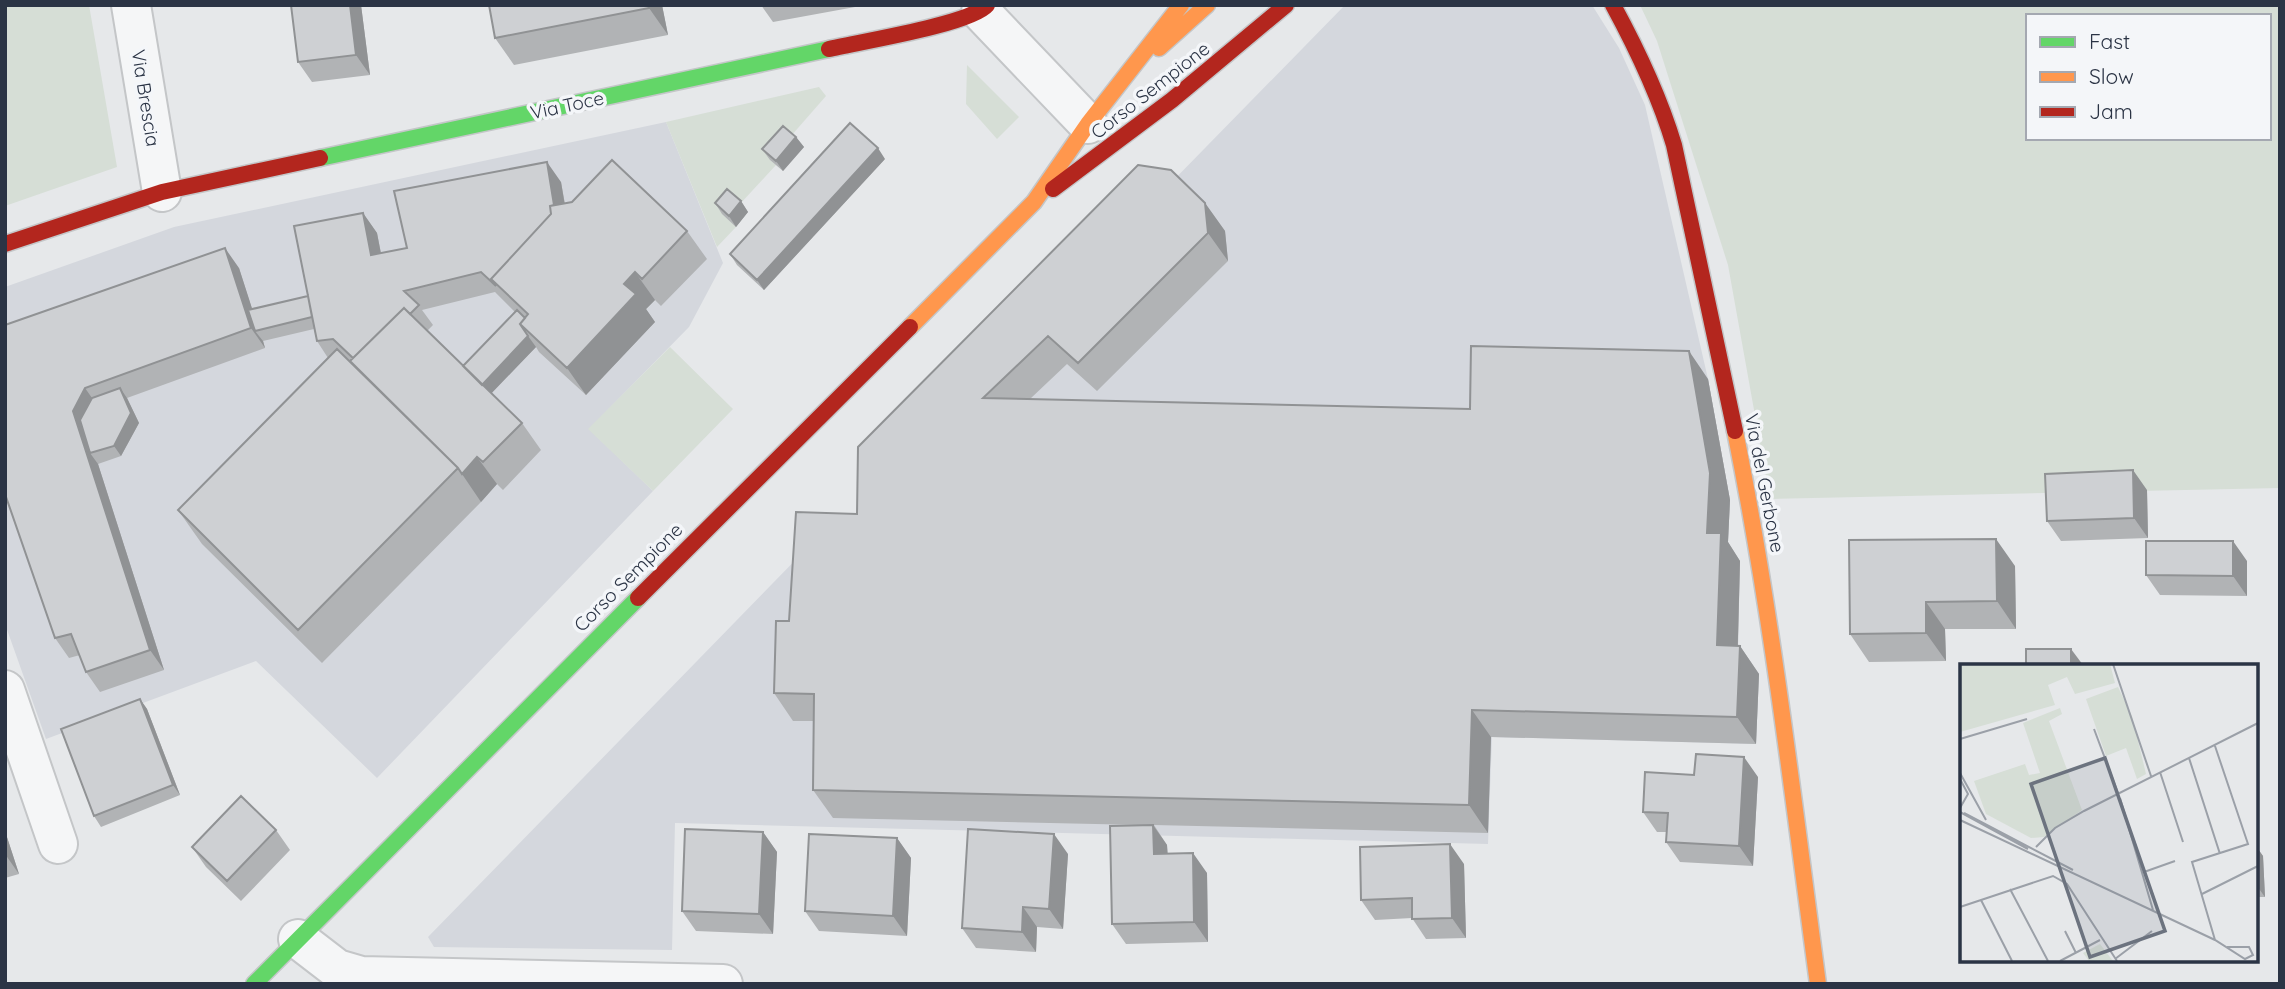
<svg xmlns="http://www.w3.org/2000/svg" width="2285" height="989" font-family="Quicksand,sans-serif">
<rect width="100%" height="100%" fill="#e6e8ea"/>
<path fill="#d4d7dd" d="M 1345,5 L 1592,5 L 1619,48 L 1645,105 L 1708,379 L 1730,500 L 1727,560 L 1740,561 L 1737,673 L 1759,674 L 1756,744 L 1492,737 L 1488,844 L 675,823 L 672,950 L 434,947 L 428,937 L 815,540 L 876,541 L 1161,193 Z
M 666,122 L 723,263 L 689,327 L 589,429 L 653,491 L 377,778 L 256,661 L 46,739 L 5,624 L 5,287 L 174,227 Z"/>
<path fill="#d6ded6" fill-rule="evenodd" d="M 5,5 L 89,5 L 117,167 L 5,206 Z
M 1640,5 L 2280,5 L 2280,488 L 1770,499 L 1728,265 L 1657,41 ZM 2028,16 L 2269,16 L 2269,138 L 2028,138 Z
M 967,65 L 1019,117 L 997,139 L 966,104 Z
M 819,87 L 826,96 L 770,160 L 776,165 L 740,204 L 736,227 L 717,247 L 666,122 Z
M 670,347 L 733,409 L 653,491 L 588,429 Z"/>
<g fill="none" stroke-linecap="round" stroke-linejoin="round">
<defs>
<path id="street" d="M 131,5 L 162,192
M 981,12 L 1088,124
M 5,690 L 58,844
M 298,939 L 337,969 L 361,976 L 723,984"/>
<path id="fast" d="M 320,158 L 829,49
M 254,984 L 638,598"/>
<path id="slow" d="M 1159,48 L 1207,5
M 910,327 L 1034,202 L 1088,124 L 1181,5
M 1735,431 C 1772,614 1793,799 1818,984"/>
<path id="jam" d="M 1613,5 C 1638,51 1659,95 1674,145 L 1735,431
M 829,49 C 859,42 971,24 987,5
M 1053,189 L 1172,100 L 1286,5
M 5,244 L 162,192 L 320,158
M 638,598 L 910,327"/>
</defs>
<use href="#street" stroke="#c4c6c8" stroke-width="42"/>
<use href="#fast" stroke="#c4c6c8" stroke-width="19"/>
<use href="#slow" stroke="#c4c6c8" stroke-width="19"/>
<use href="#jam" stroke="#c4c6c8" stroke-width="19"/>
<use href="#street" stroke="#f5f6f7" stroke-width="38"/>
<use href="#fast" stroke="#63d668" stroke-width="16"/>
<use href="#slow" stroke="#ff974d" stroke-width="16"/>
<use href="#jam" stroke="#b3261e" stroke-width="16"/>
</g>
<path fill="#b1b3b5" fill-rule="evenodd" d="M 361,5 L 370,75 L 312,82 L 298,62 Z
M 662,5 L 668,35 L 514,65 L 495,38 Z
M 761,5 L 866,5 L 773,22 Z
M 796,137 L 804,147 L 783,171 L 770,160 L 762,149 Z
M 885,159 L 764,290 L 737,265 L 730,254 Z
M 561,182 L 565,204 L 687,231 L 707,259 L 661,306 L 655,300 L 646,309 L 655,322 L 586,395 L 539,352 L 536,347 L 491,393 L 522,423 L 541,450 L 503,490 L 497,484 L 481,502 L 322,663 L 202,544 L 178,510 L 328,358 L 317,341 L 314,329 L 263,341 L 265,348 L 127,398 L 139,423 L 121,456 L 98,464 L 164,670 L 100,692 L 86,672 L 80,655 L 69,658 L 55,638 L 5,325 L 239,268 L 252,309 L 308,296 L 363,213 L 377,233 L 381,253 L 407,248 ZM 495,292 L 515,312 L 463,366 L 427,331 L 433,325 L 422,310 Z
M 741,201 L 748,212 L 736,227 L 722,214 L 715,203 Z
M 1205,203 L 1225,231 L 1228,261 L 1097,391 L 1067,364 L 1030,399 L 1470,409 L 1708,379 L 1730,500 L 1728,542 L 1740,561 L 1738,646 L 1740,646 L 1759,674 L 1756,744 L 1491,737 L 1488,833 L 1154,825 L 1167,845 L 1168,854 L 1207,873 L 1208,942 L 1126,944 L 1112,924 L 1141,825 L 833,818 L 813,790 L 814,721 L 793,721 L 774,693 L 789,621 L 857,514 L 858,447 Z
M 2147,490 L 2148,538 L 2061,541 L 2047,521 Z
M 1849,540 L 2015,566 L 2016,629 L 1945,629 L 1946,661 L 1869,662 L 1850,634 Z
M 2247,561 L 2247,596 L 2160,595 L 2146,575 Z
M 140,699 L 147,709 L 180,795 L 101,827 L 94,816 Z
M 1694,775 L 1758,777 L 1753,866 L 1680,862 L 1666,842 L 1666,832 L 1657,832 L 1643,812 Z
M 276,830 L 290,850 L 241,901 L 206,867 L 192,847 Z
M 5,831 L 19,874 L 5,878 Z
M 763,832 L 777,852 L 773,934 L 696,931 L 682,911 Z
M 897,838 L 911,858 L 907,936 L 819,931 L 805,911 Z
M 2255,845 L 2263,856 L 2265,897 L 2255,897 Z
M 1068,854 L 1063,929 L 1037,927 L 1036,952 L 976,948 L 962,928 Z
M 1464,864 L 1466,938 L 1426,939 L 1412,918 L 1375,920 L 1361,900 Z"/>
<path fill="#909294" d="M 350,5 L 361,5 L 370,75 L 356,55 Z
M 648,5 L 662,5 L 668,35 L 649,8 Z
M 796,137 L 804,147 L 783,171 L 776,161 Z
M 878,148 L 885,159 L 764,290 L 757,280 Z
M 547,162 L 561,182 L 571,242 L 515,302 Z
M 741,201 L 748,212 L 736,227 L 729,216 Z
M 1205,203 L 1225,231 L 1228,261 L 1208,233 Z
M 363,213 L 377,233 L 385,275 L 371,255 Z
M 225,248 L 239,268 L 259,330 L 255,331 L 263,341 L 265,348 L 251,328 Z
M 635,272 L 655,300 L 646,309 L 655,322 L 586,395 L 567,368 L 624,284 Z
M 528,336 L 536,347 L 487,398 L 480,388 Z
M 1689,351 L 1708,379 L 1730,500 L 1728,542 L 1740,561 L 1737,673 L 1717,645 Z
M 85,388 L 99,408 L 90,453 L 98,464 L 164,670 L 150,650 L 73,411 Z
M 120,388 L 127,398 L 139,423 L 121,456 L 114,446 Z
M 477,457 L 497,484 L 481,502 L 462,474 Z
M 2133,470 L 2147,490 L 2148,538 L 2134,518 Z
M 1996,539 L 2015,566 L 2016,629 L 1997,601 Z
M 2233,541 L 2247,561 L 2247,596 L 2233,576 Z
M 1926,602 L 1945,629 L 1946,661 L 1926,633 Z
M 1740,646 L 1759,674 L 1756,744 L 1737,717 Z
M 2071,649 L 2083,665 L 2071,665 Z
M 140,699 L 147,709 L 180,795 L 173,785 Z
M 1472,710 L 1491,737 L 1488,833 L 1469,805 Z
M 1744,757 L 1758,777 L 1753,866 L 1739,846 Z
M 1153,825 L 1167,845 L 1168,874 L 1154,854 Z
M 5,831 L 19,874 L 5,854 Z
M 763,832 L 777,852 L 773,934 L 759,914 Z
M 1054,834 L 1068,854 L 1063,929 L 1049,909 Z
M 897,838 L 911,858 L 907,936 L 893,916 Z
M 1450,844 L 1464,864 L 1466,938 L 1452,918 Z
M 2255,845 L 2263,856 L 2265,897 L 2257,886 Z
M 1193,853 L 1207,873 L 1208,942 L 1194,922 Z
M 1023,907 L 1037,927 L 1036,952 L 1022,932 Z"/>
<path fill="#ced0d3" stroke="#909294" stroke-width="2" d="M 291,5 L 350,5 L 356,55 L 298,62 Z
M 489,5 L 648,5 L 649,8 L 495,38 Z
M 850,123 L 878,148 L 757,280 L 730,254 Z
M 783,126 L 796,137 L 776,161 L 762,149 Z
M 612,160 L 687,231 L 642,279 L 635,272 L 624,284 L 636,294 L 567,368 L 520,324 L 528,314 L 491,279 L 551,214 L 550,206 L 572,202 Z
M 547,162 L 554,205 L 550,206 L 551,214 L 491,279 L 496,286 L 481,272 L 404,291 L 419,305 L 410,314 L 404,308 L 353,358 L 333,339 L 317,341 L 294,226 L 363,213 L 371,255 L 407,248 L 394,191 Z
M 1138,165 L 1171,170 L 1205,203 L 1208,233 L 1078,363 L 1048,336 L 983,398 L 1470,409 L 1471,346 L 1689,351 L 1710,473 L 1707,533 L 1721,533 L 1717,645 L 1740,646 L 1737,717 L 1472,710 L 1469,805 L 813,790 L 814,694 L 774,693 L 776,621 L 789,621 L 796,512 L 857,514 L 858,447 Z
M 727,189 L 741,201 L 729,216 L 715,203 Z
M 225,248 L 251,328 L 85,388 L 73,411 L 150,650 L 86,672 L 71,634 L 55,638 L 5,494 L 5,325 Z
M 308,296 L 312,317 L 255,331 L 248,310 Z
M 404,308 L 522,423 L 483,462 L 477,457 L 462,474 L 458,468 L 350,361 Z
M 517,310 L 525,318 L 520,324 L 528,336 L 482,385 L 463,366 Z
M 337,349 L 458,468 L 298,630 L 178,510 Z
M 120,388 L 131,413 L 114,446 L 90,453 L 80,420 L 92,398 Z
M 2133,470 L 2134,518 L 2047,521 L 2045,474 Z
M 1996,539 L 1997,601 L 1926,602 L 1926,633 L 1850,634 L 1849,540 Z
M 2146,541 L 2233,541 L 2233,576 L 2146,575 Z
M 2026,649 L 2071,649 L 2071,665 L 2026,665 Z
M 140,699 L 173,785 L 94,816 L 61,729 Z
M 1696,754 L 1744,757 L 1739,846 L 1666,842 L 1668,813 L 1643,812 L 1645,772 L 1694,775 Z
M 241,796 L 276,830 L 227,881 L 192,847 Z
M 1153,825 L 1154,854 L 1193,853 L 1194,922 L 1112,924 L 1110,826 Z
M 685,829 L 763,832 L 759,914 L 682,911 Z
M 968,829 L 1054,834 L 1049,909 L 1023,907 L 1022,932 L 962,928 Z
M 809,834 L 897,838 L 893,916 L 805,911 Z
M 1450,844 L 1452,918 L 1412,919 L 1412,898 L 1361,900 L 1360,847 Z
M 2255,845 L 2257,886 L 2255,886 Z"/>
<g text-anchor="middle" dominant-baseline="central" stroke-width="7" stroke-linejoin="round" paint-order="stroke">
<g font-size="19" fill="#2b3445" stroke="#f4f6f9">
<text transform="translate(1150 90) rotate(-38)">Corso Sempione</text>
<text transform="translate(146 98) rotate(81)">Via Brescia</text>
<text transform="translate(567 105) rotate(-12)">Via Toce</text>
<text transform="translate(1765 483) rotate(79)">Via del Gerbone</text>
<text transform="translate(628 577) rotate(-45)">Corso Sempione</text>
</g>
</g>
<g transform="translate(1960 664)">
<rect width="298" height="298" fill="#e6e8ea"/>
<path d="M 0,0 L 150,0 L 155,19 L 115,30 L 107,13 L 88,21 L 95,41 L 0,68 ZM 158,23 L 172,52 L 186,110 L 177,115 L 166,84 L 146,92 L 126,35 ZM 100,44 L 102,50 L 89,57 L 122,146 L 84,173 L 71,174 L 26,150 L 14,117 L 65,100 L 69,111 L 80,109 L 63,59 ZM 140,280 L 153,297 L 129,297 L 123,289 Z" fill="#d6ded6"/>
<path fill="none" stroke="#9ba0a8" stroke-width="2" d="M 153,0 L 191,112M 134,65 L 158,129M 0,75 L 67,55M 229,94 L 260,190M 200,108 L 223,178M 0,109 L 26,156M 0,115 L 8,130 L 0,144M 160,134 L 193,246M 0,148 L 68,185M 4,149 L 113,206M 0,156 L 255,276 L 285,295 L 293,291 L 289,283 L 267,283M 76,183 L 95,164 L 124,147 L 298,59M 184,208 L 215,197M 50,225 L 88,297M 242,230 L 298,202M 21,236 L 52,297M 0,243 L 93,212 L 107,220 L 157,297M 105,267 L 116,289M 255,276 L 232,198 L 288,180 L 255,82M 155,295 L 192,267M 100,297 L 140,276"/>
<path fill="#6c737f" fill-opacity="0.15" stroke="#6c737f" stroke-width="3.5" d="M 145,94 L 205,267 L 130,293 L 71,120 Z"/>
<rect width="298" height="298" fill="none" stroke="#2b3445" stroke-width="3.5"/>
</g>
<rect width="2285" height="989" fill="none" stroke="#2b3445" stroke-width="14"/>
<rect x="2026" y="14" width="245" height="126" fill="#f4f6f9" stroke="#a4a8b1" stroke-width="2"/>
<rect x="2040" y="37" width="35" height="10" fill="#63d668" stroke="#a4a8b1" stroke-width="2"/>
<text x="2089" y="49" font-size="21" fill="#2b3445">Fast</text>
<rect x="2040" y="72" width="35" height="10" fill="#ff974d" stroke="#a4a8b1" stroke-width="2"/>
<text x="2089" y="84" font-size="21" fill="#2b3445">Slow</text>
<rect x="2040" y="107" width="35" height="10" fill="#b3261e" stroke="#a4a8b1" stroke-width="2"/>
<text x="2089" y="119" font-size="21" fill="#2b3445">Jam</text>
</svg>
